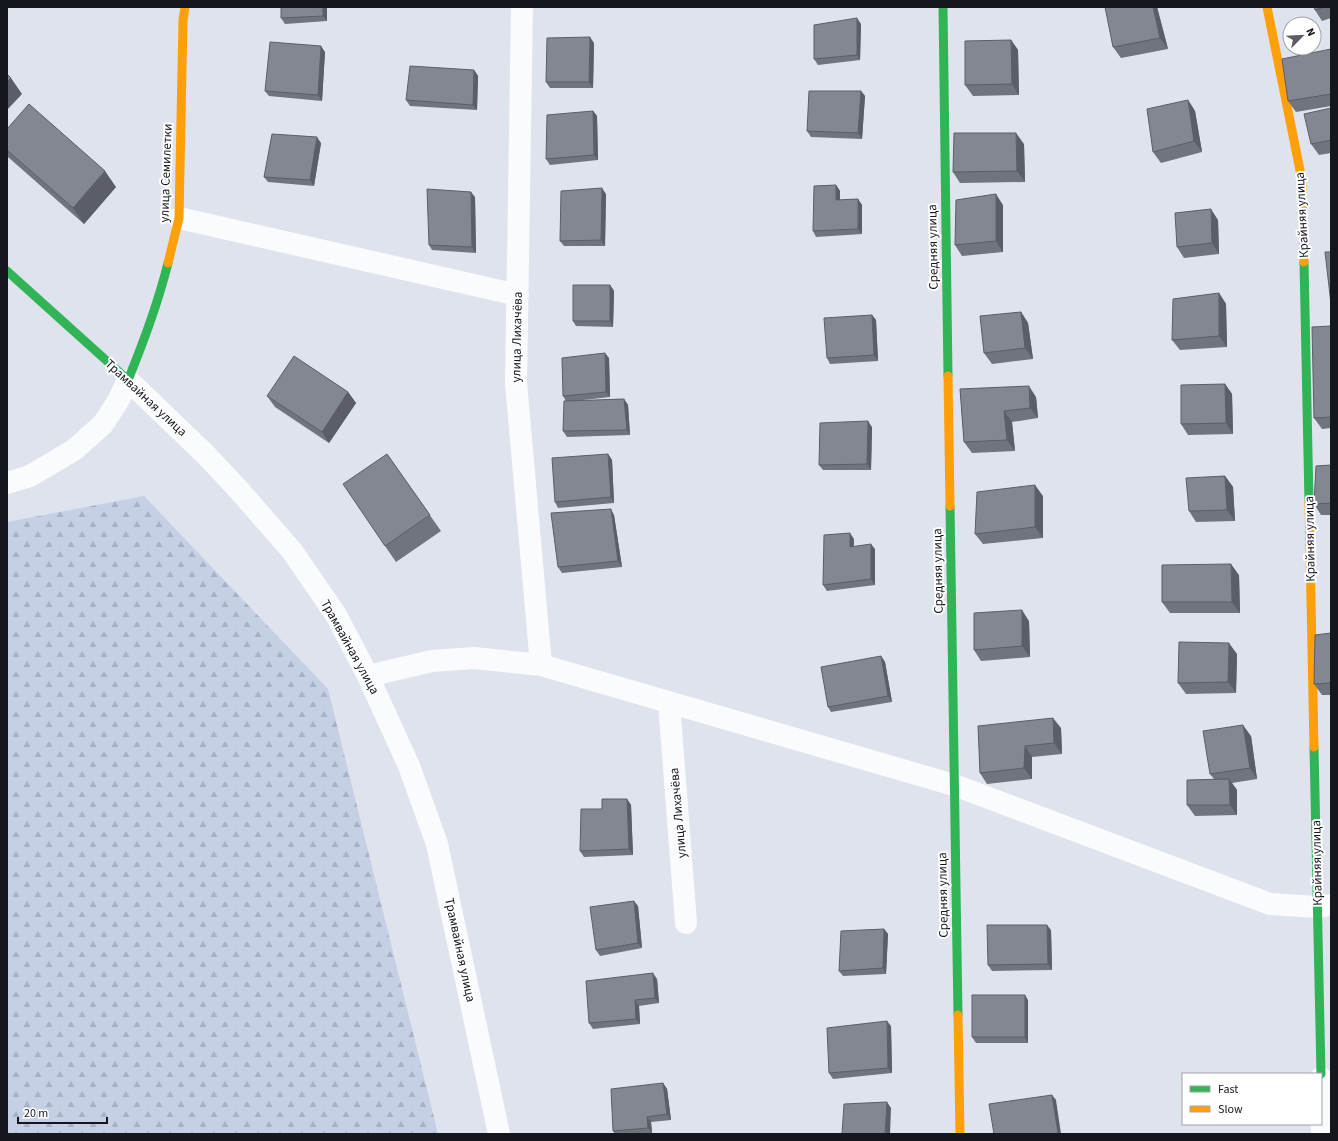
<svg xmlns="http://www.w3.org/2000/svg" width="1338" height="1141" font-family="'Source Sans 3',sans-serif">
<defs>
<pattern id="forest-firs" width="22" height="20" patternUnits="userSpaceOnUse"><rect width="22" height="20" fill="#c5d0e6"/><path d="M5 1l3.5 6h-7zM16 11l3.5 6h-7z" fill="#a8b2c5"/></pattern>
</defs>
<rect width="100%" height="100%" fill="#dee3ee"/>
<path fill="url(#forest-firs)" d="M 144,496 L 328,689 L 438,1134 L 7,1134 L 7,522 Z"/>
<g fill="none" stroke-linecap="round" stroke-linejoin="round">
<path stroke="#fafbfc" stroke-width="22" d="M 522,7 L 516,383 L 541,665
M 179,218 L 518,295
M 7,483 L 30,476 L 74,450 L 103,424 L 118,401 L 128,380 L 206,455 L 238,489 L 292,551 L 336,615 L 368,676 L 409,766 L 437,844 L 499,1134
M 368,676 L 432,661 L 474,658 L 541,665 L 954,785 L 1270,904 L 1318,907 L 1331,905
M 669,703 L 686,923
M 1321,1078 L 1322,1134"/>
<path stroke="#30b455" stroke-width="9" d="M 943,7 L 948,376
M 1304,262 L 1309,502
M 7,271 L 128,380 C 144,341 158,303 168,263
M 950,506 L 958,1015
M 1314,747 L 1321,1074"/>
<path stroke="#ff9f0a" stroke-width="9" d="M 1267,7 L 1302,180 L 1304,262
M 168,263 L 179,218 L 183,20 L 185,7
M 948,376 L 950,506
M 1309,502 L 1314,747
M 958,1015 L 960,1134"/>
</g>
<path fill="#70747d" d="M 327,7 L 327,21 L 285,24 L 281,18 Z
M 549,7 L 573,7 L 549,8 Z
M 1157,7 L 1168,49 L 1121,58 L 1113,47 Z
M 1314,7 L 1331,7 L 1331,18 L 1322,21 L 1315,10 Z
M 861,24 L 860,60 L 818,65 L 814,59 Z
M 1011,40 L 1018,50 L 1019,95 L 973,96 L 965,85 Z
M 594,43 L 593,88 L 550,88 L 546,82 Z
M 1331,49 L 1331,106 L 1296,112 L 1288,101 Z
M 325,52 L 322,101 L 269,96 L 265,91 Z
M 474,70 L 478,76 L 477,110 L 410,106 L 406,100 Z
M 861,91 L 865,96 L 862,139 L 811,137 L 807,131 Z
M 1188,100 L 1195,111 L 1202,152 L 1161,163 L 1153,152 Z
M 1331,108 L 1331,153 L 1319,155 L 1311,144 Z
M 593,111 L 597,116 L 598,160 L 550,165 L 546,159 Z
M 7,129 L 116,187 L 84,224 L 8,157 L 7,156 Z
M 321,143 L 314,186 L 268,182 L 264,177 Z
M 1024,144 L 1025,182 L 960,183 L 953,172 Z
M 836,185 L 840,191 L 840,200 L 858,199 L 862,205 L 862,234 L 816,237 L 813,231 Z
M 606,194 L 605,246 L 564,246 L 560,241 Z
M 475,197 L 476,253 L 432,250 L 429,245 Z
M 1003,205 L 1003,252 L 962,256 L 955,245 Z
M 1218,220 L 1219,254 L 1184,258 L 1177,247 Z
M 610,285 L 614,291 L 613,327 L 576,326 L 573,321 Z
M 1219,293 L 1226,304 L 1227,347 L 1180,350 L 1172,340 Z
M 1021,312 L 1028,323 L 1033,359 L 992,364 L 984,353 Z
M 872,315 L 876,320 L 878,361 L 830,364 L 827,358 Z
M 1331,326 L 1331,428 L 1322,429 L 1314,418 Z
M 609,358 L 610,397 L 574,401 L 624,399 L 628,405 L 630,435 L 567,437 L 563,431 L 566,401 L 563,396 Z
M 1225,384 L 1232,394 L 1233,434 L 1188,435 L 1181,424 Z
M 960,389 L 1036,397 L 1038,418 L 1012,422 L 1015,451 L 972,453 L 964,442 Z
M 348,392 L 356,403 L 329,443 L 275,407 L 267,396 Z
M 872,427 L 871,470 L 823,470 L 819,465 Z
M 387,454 L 441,531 L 396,562 L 385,546 Z
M 608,454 L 612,460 L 614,503 L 558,508 L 555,502 Z
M 1331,465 L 1331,515 L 1321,515 L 1314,504 Z
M 1225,476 L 1233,487 L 1235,521 L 1196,522 L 1189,511 Z
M 1043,496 L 1043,538 L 983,544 L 975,534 Z
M 614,515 L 622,567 L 562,573 L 558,567 Z
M 854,539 L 854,547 L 875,549 L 875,585 L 827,591 L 823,585 Z
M 1239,575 L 1240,613 L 1170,613 L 1162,602 Z
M 1029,621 L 1030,657 L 981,661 L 974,650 Z
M 1331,633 L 1331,695 L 1322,695 L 1314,684 Z
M 1237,654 L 1236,693 L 1186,694 L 1178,683 Z
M 881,656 L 885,662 L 892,702 L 831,712 L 828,707 Z
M 978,726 L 1061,728 L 1062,754 L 1032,757 L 1032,779 L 987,784 L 980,773 Z
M 1251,736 L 1257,779 L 1232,783 L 1237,790 L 1237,815 L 1195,816 L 1187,805 L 1214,779 L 1210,774 Z
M 627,799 L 631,805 L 633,855 L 584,857 L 580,851 L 602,809 Z
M 638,906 L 642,948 L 600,956 L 596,950 Z
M 884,929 L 888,934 L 886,974 L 843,976 L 839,971 Z
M 1051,930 L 1052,970 L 992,971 L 988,965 Z
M 657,979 L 659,1003 L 639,1006 L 640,1024 L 593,1029 L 589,1023 Z
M 1028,1000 L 1028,1043 L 976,1043 L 972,1037 Z
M 891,1026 L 892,1073 L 833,1079 L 829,1073 Z
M 663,1083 L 667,1089 L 671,1120 L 651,1122 L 652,1133 L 643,1134 L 615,1134 L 613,1131 Z"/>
<path fill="#5b5e66" d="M 323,7 L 327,7 L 327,21 L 323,16 Z
M 1153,7 L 1157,7 L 1168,49 L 1160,38 Z
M 857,18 L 861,24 L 860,60 L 857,55 Z
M 590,37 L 594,43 L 593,88 L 589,82 Z
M 1011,40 L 1018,50 L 1019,95 L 1012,84 Z
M 321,46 L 325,52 L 322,101 L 318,95 Z
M 474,70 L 478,76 L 477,110 L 473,105 Z
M 11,78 L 22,94 L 7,110 L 7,82 Z
M 861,91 L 865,96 L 862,139 L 858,133 Z
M 1188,100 L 1195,111 L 1202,152 L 1194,141 Z
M 593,111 L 597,116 L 598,160 L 594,155 Z
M 1016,133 L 1024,144 L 1025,182 L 1017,171 Z
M 317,137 L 321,143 L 314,186 L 310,180 Z
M 105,171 L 116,187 L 84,224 L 73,208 Z
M 836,185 L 840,191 L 840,206 L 836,200 Z
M 602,188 L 606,194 L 605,246 L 601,240 Z
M 471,192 L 475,197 L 476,253 L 472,247 Z
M 996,194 L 1003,205 L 1003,252 L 996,241 Z
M 858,199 L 862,205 L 862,234 L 858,229 Z
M 1211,209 L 1218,220 L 1219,254 L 1212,243 Z
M 610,285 L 614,291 L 613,327 L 610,321 Z
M 1219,293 L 1226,304 L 1227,347 L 1219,336 Z
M 1021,312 L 1028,323 L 1033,359 L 1025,348 Z
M 872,315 L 876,320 L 878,361 L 874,355 Z
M 605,353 L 609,358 L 610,397 L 606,392 Z
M 1225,384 L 1232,394 L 1233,434 L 1226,423 Z
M 1029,386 L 1036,397 L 1038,418 L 1030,408 Z
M 348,392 L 356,403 L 329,443 L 322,432 Z
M 624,399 L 628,405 L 630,435 L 627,430 Z
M 1004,411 L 1012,422 L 1015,451 L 1007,440 Z
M 868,421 L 872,427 L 871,470 L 867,464 Z
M 608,454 L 612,460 L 614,503 L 611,497 Z
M 1225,476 L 1233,487 L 1235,521 L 1227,510 Z
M 1035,485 L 1043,496 L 1043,538 L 1035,527 Z
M 611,509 L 614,515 L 622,567 L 618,561 Z
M 850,533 L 854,539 L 853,553 L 850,547 Z
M 871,544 L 875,549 L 875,585 L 871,579 Z
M 1231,564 L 1239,575 L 1240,613 L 1232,602 Z
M 1022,610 L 1029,621 L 1030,657 L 1022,646 Z
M 1229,643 L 1237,654 L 1236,693 L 1228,682 Z
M 881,656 L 885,662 L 892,702 L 888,696 Z
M 1053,718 L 1061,728 L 1062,754 L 1054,743 Z
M 1243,725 L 1251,736 L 1257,779 L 1250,768 Z
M 1025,746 L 1032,757 L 1032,779 L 1024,768 Z
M 1229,779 L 1237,790 L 1237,815 L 1230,805 Z
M 627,799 L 631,805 L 633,855 L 629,849 Z
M 634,901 L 638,906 L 642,948 L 638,943 Z
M 1047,925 L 1051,930 L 1052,970 L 1048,964 Z
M 884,929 L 888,934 L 886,974 L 883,968 Z
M 653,973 L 657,979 L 659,1003 L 655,998 Z
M 1025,995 L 1028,1000 L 1028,1043 L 1025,1037 Z
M 635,1000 L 639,1006 L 640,1024 L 636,1019 Z
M 887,1021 L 891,1026 L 892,1073 L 888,1068 Z
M 663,1083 L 667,1089 L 671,1120 L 667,1114 Z
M 1052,1095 L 1056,1100 L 1061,1134 L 1059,1134 L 1058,1133 Z
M 887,1102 L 891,1108 L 890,1134 L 885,1134 Z
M 647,1117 L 651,1122 L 652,1133 L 648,1128 Z"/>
<path fill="#828791" stroke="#5b5e66" d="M 281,7 L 323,7 L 323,16 L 281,18 Z
M 1105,7 L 1153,7 L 1160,38 L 1113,47 Z
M 1314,7 L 1325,7 L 1315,10 Z
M 857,18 L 857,55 L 814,59 L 814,25 Z
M 590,37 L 589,82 L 546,82 L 547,38 Z
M 1011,40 L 1012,84 L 965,85 L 965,41 Z
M 270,42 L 321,46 L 318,95 L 265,91 Z
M 1331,49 L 1331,94 L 1288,101 L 1282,59 Z
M 410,66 L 474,70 L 473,105 L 406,100 Z
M 7,74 L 11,78 L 7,82 Z
M 809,91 L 861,91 L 858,133 L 807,131 Z
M 1188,100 L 1194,141 L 1153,152 L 1147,109 Z
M 29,104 L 105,171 L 73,208 L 7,150 L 7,129 Z
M 1331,108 L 1331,140 L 1311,144 L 1304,114 Z
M 593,111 L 594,155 L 546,159 L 547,115 Z
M 954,133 L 1016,133 L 1017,171 L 953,172 Z
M 272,134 L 317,137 L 310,180 L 264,177 Z
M 836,185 L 836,200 L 858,199 L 858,229 L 813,231 L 814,186 Z
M 602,188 L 601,240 L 560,241 L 561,191 Z
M 427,189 L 471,192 L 472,247 L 429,245 Z
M 996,194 L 996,241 L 955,245 L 956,200 Z
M 1211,209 L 1212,243 L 1177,247 L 1175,213 Z
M 1325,252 L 1331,252 L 1331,304 Z
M 573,285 L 610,285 L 610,321 L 573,321 Z
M 1219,293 L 1219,336 L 1172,340 L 1173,299 Z
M 1021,312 L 1025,348 L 984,353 L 980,316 Z
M 872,315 L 874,355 L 827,358 L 824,318 Z
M 1331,326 L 1331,417 L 1314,418 L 1312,327 Z
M 605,353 L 606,392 L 563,396 L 562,358 Z
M 294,356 L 348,392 L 322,432 L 267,396 Z
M 1225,384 L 1226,423 L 1181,424 L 1181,385 Z
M 1029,386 L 1030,408 L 1004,411 L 1007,440 L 964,442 L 960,389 Z
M 624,399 L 627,430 L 563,431 L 564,401 Z
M 868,421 L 867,464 L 819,465 L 820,423 Z
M 387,454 L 430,515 L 385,546 L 343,484 Z
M 608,454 L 611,497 L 555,502 L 552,458 Z
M 1331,465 L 1331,503 L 1314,504 L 1316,466 Z
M 1225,476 L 1227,510 L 1189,511 L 1186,478 Z
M 1035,485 L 1035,527 L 975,534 L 977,492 Z
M 611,509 L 618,561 L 558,567 L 551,513 Z
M 850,533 L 850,547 L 871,544 L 871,579 L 823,585 L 824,535 Z
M 1231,564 L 1232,602 L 1162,602 L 1162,565 Z
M 1022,610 L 1022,646 L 974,650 L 974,613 Z
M 1331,633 L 1331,683 L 1314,684 L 1315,635 Z
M 1179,642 L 1229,643 L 1228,682 L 1178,683 Z
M 881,656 L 888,696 L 828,707 L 821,667 Z
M 1053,718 L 1054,743 L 1025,746 L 1024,768 L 980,773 L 978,726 Z
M 1243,725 L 1250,768 L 1210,774 L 1203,731 Z
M 1229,779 L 1230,805 L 1187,805 L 1187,780 Z
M 602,799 L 627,799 L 629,849 L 580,851 L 581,809 L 602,809 Z
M 634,901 L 638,943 L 596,950 L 590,907 Z
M 987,925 L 1047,925 L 1048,964 L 988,965 Z
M 884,929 L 883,968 L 839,971 L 841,931 Z
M 653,973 L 655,998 L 635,1000 L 636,1019 L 589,1023 L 586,981 Z
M 972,995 L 1025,995 L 1025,1037 L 972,1037 Z
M 887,1021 L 888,1068 L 829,1073 L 827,1028 Z
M 663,1083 L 667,1114 L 647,1117 L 648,1128 L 613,1131 L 611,1089 Z
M 1052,1095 L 1058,1133 L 1051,1134 L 994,1134 L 989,1104 Z
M 887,1102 L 885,1134 L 842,1134 L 844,1104 Z"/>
<g text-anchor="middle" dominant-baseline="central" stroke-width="4" stroke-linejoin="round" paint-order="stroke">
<g font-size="13" fill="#14171e" stroke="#fff">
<text transform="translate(166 173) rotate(-88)">улица Семилетки</text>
<text transform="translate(1302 215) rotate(-93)">Крайняя улица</text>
<text transform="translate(933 247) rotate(-91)">Средняя улица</text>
<text transform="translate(517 337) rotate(-89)">улица Лихачёва</text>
<text transform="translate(146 398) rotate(43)">Трамвайная улица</text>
<text transform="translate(1310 539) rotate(-91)">Крайняя улица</text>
<text transform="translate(938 571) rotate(-91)">Средняя улица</text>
<text transform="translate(350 647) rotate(61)">Трамвайная улица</text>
<text transform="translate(678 813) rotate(-95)">улица Лихачёва</text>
<text transform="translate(1317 863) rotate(-91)">Крайняя улица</text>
<text transform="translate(943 895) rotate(-91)">Средняя улица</text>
<text transform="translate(460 950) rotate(78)">Трамвайная улица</text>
</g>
</g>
<rect width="1338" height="1141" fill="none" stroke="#14171e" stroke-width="16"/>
<rect x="1182" y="1073" width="140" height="52" fill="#ffffff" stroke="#a1a2a5"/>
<rect x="1190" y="1086" width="20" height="6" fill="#30b455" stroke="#a1a2a5"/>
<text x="1218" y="1093" font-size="12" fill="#14171e">Fast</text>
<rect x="1190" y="1106" width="20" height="6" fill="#ff9f0a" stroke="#a1a2a5"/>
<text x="1218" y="1113" font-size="12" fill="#14171e">Slow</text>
<g transform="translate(1302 36) rotate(66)"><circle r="19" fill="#ffffff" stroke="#a1a2a5"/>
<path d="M0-3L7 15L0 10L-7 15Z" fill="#5b5e67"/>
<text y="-6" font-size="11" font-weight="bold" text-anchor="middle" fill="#14171e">N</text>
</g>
<path d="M18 1117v6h89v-6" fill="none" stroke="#14171e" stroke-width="2"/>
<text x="24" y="1117" font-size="12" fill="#14171e" stroke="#ffffff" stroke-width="3" paint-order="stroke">20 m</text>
</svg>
